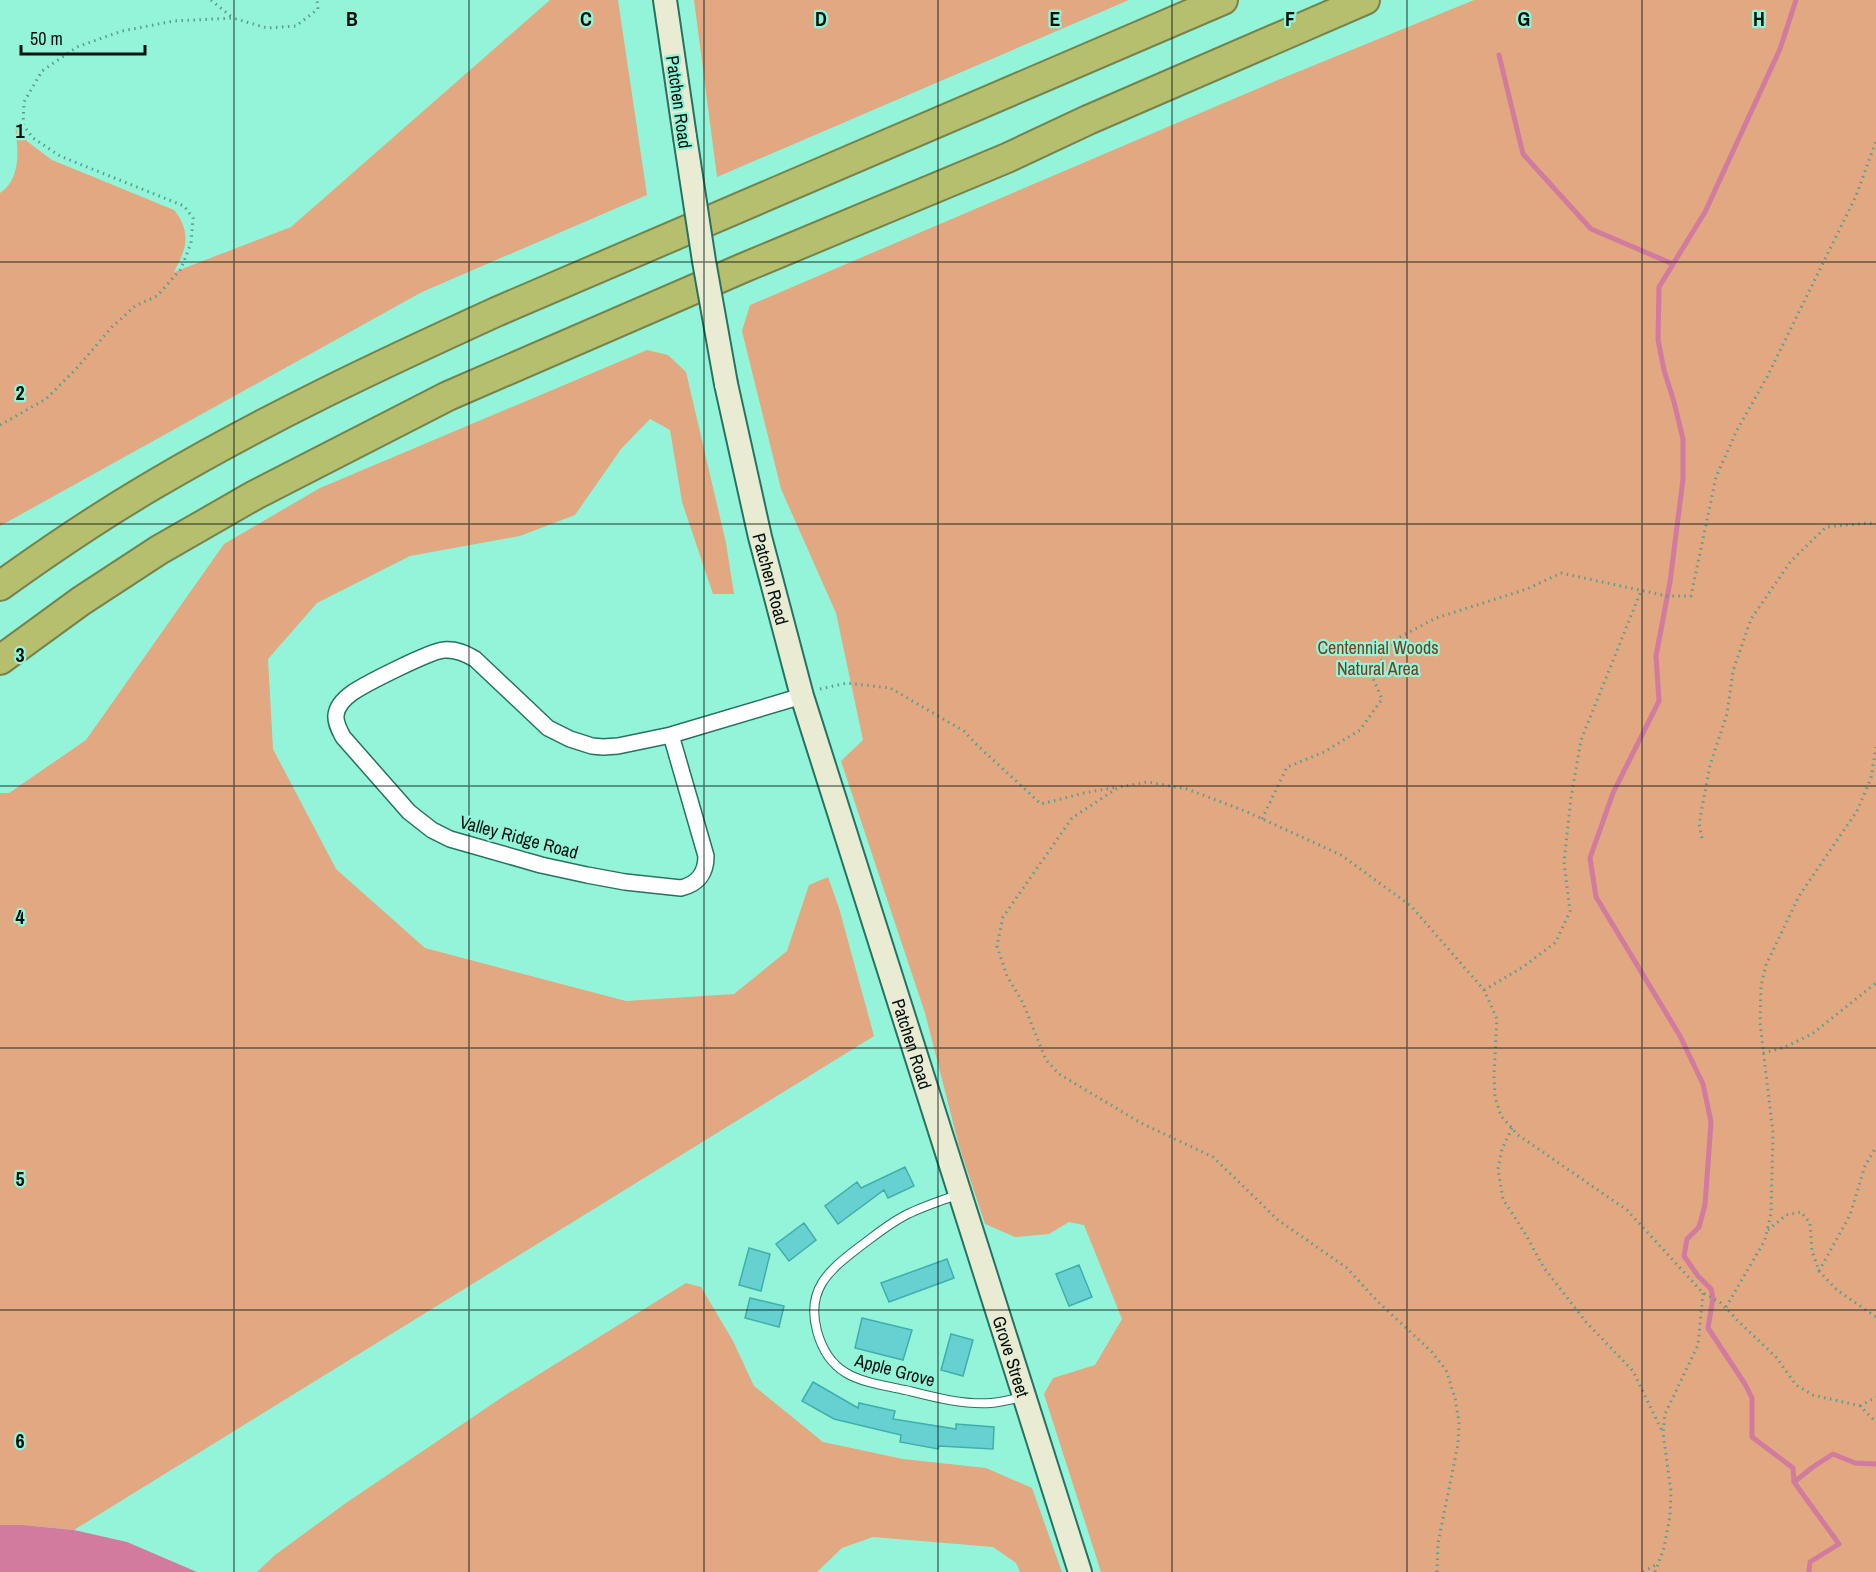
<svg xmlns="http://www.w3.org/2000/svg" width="1876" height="1572" font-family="'Archivo Narrow',sans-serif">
<rect width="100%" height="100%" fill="#94f4da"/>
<path fill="#e1a882" d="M 550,0 L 618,0 L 647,195 L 422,292 L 0,526 L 0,193 C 22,178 18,148 15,126 L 28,142 L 52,160 L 174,210 C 185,223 189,238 182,255 C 180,261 176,267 174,272 L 291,227 Z
M 694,0 L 1129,0 L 717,177 Z
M 1474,0 L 1876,0 L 1876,1572 L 1101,1572 L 1044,1394 L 1053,1378 L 1095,1365 L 1122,1319 L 1084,1225 L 1069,1222 L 1049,1234 L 1015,1237 L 985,1224 L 959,1146 L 925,1013 L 841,761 L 863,740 L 836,613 L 781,489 L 742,331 L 750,305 L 1273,82 Z
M 647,350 L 668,355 L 686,372 L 726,543 L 734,594 L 713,594 L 682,502 L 670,430 L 650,419 L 621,449 L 575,515 L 520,536 L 410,556 L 317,603 L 268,659 L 273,749 L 336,869 L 425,948 L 626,1001 L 734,994 L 787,951 L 809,885 L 828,877 L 839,908 L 874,1036 L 74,1530 L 23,1525 L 0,1525 L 0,793 L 9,793 L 86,740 L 224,544 L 320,488 Z
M 686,1283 L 701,1287 L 733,1341 L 754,1386 L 823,1442 L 903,1459 L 986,1468 L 1032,1488 L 1062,1572 L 1020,1572 L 1016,1563 L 993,1547 L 873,1537 L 842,1548 L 817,1572 L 257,1572 L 275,1555 L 346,1503 L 504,1396 Z"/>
<path fill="#d17b9e" d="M 0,1525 L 23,1525 L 74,1530 L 127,1542 L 197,1572 L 0,1572 Z"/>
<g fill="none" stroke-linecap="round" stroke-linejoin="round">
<path stroke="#d17b9e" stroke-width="5" d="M 1796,0 L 1780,49 L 1705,212 L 1659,287 L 1658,340 L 1664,370 L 1674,402 L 1683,439 L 1683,479 L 1670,582 L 1656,656 L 1659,701 L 1613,793 L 1590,858 L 1596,897 L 1680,1036 L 1703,1084 L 1711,1122 L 1705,1205 L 1699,1227 L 1687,1239 L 1684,1256 L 1698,1276 L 1711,1289 L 1713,1298 L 1708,1328 L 1745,1384 L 1752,1398 L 1752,1437 L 1793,1468 L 1794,1482 L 1839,1544 L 1810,1562 L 1809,1572
M 1499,55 L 1523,154 L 1591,229 L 1673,264
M 1794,1482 L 1813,1467 L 1833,1454 L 1855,1463 L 1876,1464"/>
</g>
<path fill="#66d1d0" stroke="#3faead" stroke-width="1.5" d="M 905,1167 L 914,1186 L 888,1198 L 884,1190 L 838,1224 L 825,1206 L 857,1182 L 861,1188 Z
M 804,1223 L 816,1240 L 789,1261 L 776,1244 Z
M 749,1248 L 770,1254 L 761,1291 L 739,1285 Z
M 947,1259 L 954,1278 L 889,1302 L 881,1283 Z
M 1079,1265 L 1092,1297 L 1069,1306 L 1056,1274 Z
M 750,1298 L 784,1306 L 779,1327 L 745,1318 Z
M 862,1318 L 912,1330 L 903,1360 L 855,1348 Z
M 951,1334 L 973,1340 L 963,1376 L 941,1370 Z
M 813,1382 L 858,1408 L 859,1403 L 895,1411 L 893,1419 L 956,1429 L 956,1424 L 994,1427 L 993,1449 L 939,1446 L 938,1449 L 900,1442 L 901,1435 L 834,1419 L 802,1401 Z"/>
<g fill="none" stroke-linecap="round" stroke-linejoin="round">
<defs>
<path id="lane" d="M 959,1194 C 941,1201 921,1207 904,1216 C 887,1225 873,1237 858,1248 C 828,1271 806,1290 817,1331 C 830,1379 863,1381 905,1390 C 933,1397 962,1405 991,1403 C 1002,1402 1013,1399 1023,1397"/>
<path id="street" d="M 671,735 L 706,856 C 706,873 698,884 681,888 L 625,882 L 587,875 L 541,865 L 450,839 L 432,830 L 409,812 L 343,737 C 340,731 335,723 336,715 C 337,706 345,698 352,693 C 365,684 430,651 444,650 C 456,649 465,653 475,659 L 548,728 L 570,739 L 592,746 L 603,747 L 618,746 L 671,735 L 802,696"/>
<g id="secondary">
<path d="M 665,0 L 685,137"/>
<path id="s1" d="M 726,384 L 760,537 L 802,696 L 1080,1572"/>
</g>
<path id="highway" d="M 0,586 C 50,550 102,515 155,484 C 265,419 380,365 496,312 L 1223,0
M 0,660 L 81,601 L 159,550 L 255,495 L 448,396 L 743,268 L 1007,158 L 1088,120 L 1365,0"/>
</defs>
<use href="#lane" stroke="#277261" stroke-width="10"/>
<use href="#street" stroke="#277261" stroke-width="18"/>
<use href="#secondary" stroke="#277261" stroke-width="26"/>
<use href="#highway" stroke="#76824b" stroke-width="32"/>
<path stroke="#5b9d8b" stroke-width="3" stroke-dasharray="1.5 4.5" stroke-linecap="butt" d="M 211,0 L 233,18
M 0,425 L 46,399 L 76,369 L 111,328 L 135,306 L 157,296 L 181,269 L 191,243 L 193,218 L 184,206 L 60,156 L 33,138 L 23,125 L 24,102 L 42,71 L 77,47 L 122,31 L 174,21 L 233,18 L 267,28 L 296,26 L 318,9 L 317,0
M 820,689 L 847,683 L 890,688 L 964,731 L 977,745 L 1041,804 L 1084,793 L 1118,787
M 1262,819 L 1287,767 L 1324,752 L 1360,730 L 1382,699 L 1371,674 L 1398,638 L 1436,618 L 1527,589 L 1561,573 L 1667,596 L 1691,596 L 1716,477 L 1737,430 L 1767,377 L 1856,196 L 1876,141
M 1702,838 L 1699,824 L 1710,765 L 1727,714 L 1733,671 L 1751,619 L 1791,561 L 1826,527 L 1869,523 L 1876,525
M 1484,990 L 1523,967 L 1556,942 L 1570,911 L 1564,862 L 1571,798 L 1581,740 L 1641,591
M 1763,1053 L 1783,1048 L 1812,1034 L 1876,983
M 1512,1128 L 1502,1149 L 1498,1169 L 1503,1199 L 1526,1235 L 1544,1268 L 1586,1322 L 1633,1371 L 1663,1433
M 1768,1230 L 1786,1215 L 1801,1212 L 1810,1223 L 1812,1251 L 1819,1271 L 1837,1290 L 1876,1317
M 1819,1271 L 1850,1215 L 1865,1166 L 1876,1147
M 1726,1307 L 1765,1240 L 1771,1213 L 1773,1133 L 1760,1023 L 1761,986 L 1766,965 L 1799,896 L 1857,811 L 1871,778 L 1876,747
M 1860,1406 L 1876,1397
M 1437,1572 L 1438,1543 L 1458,1444 L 1459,1422 L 1455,1398 L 1446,1370 L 1431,1351 L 1377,1301 L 1347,1268 L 1278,1220 L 1213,1157 L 1141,1123 L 1059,1074 L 1046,1060 L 1023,1003 L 1007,976 L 997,946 L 1003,917 L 1072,818 L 1119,787 L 1148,782 L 1187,789 L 1245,811 L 1341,855 L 1411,906 L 1484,990 L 1497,1019 L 1494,1075 L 1495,1097 L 1501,1116 L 1518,1135 L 1627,1210 L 1703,1293 L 1721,1303 L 1737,1320 L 1776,1357 L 1796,1385 L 1813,1395 L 1860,1406 L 1876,1422
M 1643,1572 L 1657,1564
M 1655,1572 L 1664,1548 L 1670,1516 L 1671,1492 L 1663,1433 L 1665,1414 L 1698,1345 L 1703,1293"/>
<use href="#lane" stroke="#fff" stroke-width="8"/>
<use href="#street" stroke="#fff" stroke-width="15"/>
<use href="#secondary" stroke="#e9ecd3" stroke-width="22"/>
<use href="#highway" stroke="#b5bf6d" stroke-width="28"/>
<defs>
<path id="secondary-bridge" d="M 685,137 L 704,261 L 726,384"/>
</defs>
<use href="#secondary-bridge" stroke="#277261" stroke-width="26" stroke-linecap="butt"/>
<use href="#secondary-bridge" stroke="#e9ecd3" stroke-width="22"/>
</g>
<path fill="none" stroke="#00110c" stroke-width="1.5" stroke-opacity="0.55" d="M 234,0 L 234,1572M 469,0 L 469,1572M 704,0 L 704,1572M 938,0 L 938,1572M 1172,0 L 1172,1572M 1407,0 L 1407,1572M 1642,0 L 1642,1572M 0,262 L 1876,262M 0,524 L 1876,524M 0,786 L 1876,786M 0,1048 L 1876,1048M 0,1310 L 1876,1310"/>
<g text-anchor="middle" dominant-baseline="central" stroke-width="4.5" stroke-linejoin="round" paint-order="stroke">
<g font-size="18" fill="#00110c" stroke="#94f4da">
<text transform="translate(679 102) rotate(82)">Patchen Road</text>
<text stroke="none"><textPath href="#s1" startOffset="200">Patchen Road</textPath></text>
<text transform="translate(519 837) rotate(15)">Valley Ridge Road</text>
<text stroke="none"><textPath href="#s1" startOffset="686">Patchen Road</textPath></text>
<text stroke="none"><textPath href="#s1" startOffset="1014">Grove Street</textPath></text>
<text transform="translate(895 1370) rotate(15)">Apple Grove</text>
</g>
<g font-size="18" fill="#72401a" stroke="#94f4da">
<text x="1378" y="647">Centennial Woods<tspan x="1378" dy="21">Natural Area</tspan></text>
</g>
</g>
<g font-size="20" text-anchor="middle" font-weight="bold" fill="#00110c" stroke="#94f4da" stroke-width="4.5" stroke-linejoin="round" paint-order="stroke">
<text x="352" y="26">B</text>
<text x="586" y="26">C</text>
<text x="821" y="26">D</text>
<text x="1055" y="26">E</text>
<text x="1290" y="26">F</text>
<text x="1524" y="26">G</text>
<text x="1759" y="26">H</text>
<text x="20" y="138">1</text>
<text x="20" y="400">2</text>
<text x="20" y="662">3</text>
<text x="20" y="924">4</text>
<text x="20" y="1186">5</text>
<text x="20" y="1448">6</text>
</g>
<path d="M21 45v9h124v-9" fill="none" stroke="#00110c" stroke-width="3"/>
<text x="30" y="45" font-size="18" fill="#00110c" stroke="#94f4da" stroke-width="4.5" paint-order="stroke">50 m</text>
</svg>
